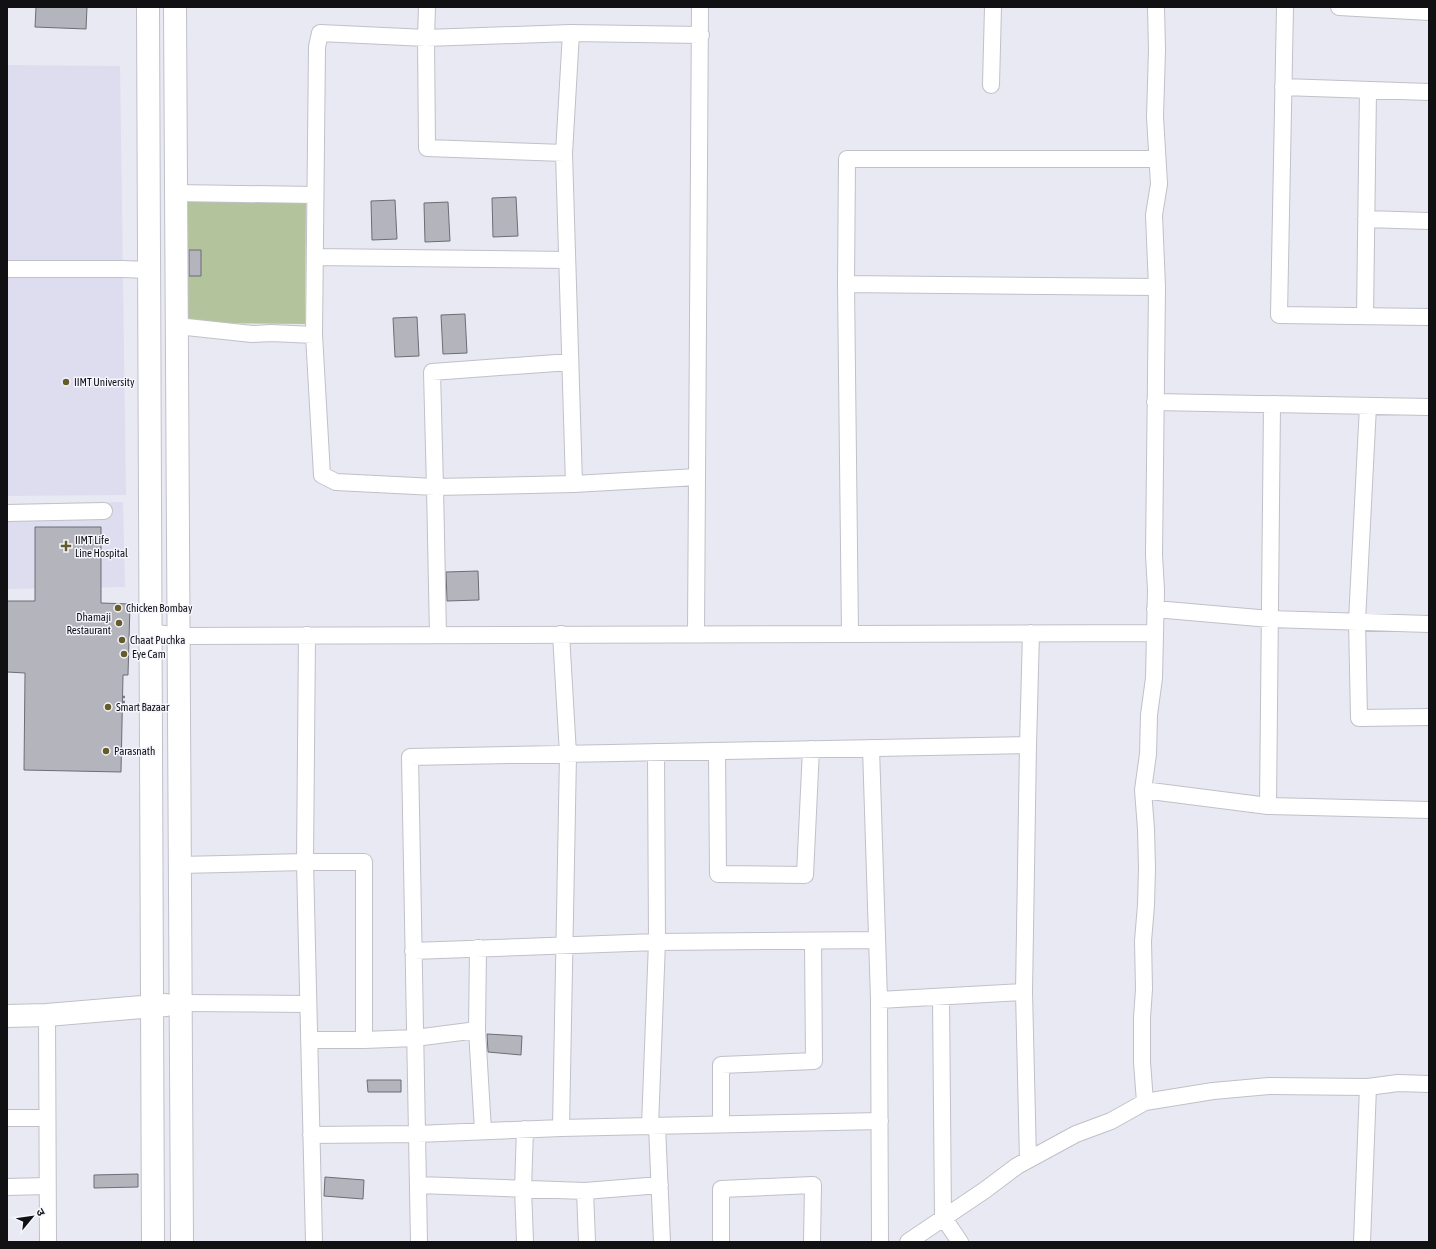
<svg xmlns="http://www.w3.org/2000/svg" width="1436" height="1249" font-family="'Asap Condensed','Noto Sans Devanagari',sans-serif">
<rect width="100%" height="100%" fill="#e9e9f3"/>
<path fill="#deddef" d="M 7,65 L 120,66 L 126,495 L 7,496 Z
M 123,502 L 125,587 L 7,589 L 7,504 Z"/>
<path fill="#b3c39b" d="M 188,201 L 306,202 L 305,324 L 187,323 L 188,276 L 201,275 L 201,250 L 187,250 Z"/>
<path fill="#b4b4bd" stroke="#6d6d76" d="M 36,7 L 87,7 L 86,29 L 35,27 Z
M 516,197 L 518,236 L 493,237 L 492,198 Z
M 395,200 L 397,239 L 372,240 L 371,201 Z
M 448,202 L 450,241 L 425,242 L 424,203 Z
M 189,250 L 201,250 L 201,276 L 189,276 Z
M 465,314 L 467,353 L 443,354 L 441,315 Z
M 417,317 L 419,356 L 395,357 L 393,318 Z
M 35,527 L 101,527 L 101,603 L 130,604 L 128,675 L 123,675 L 121,772 L 24,770 L 25,673 L 7,672 L 7,601 L 35,601 Z
M 478,571 L 479,600 L 447,601 L 446,572 Z
M 487,1034 L 522,1036 L 521,1055 L 488,1052 Z
M 367,1080 L 401,1080 L 401,1092 L 368,1092 Z
M 138,1174 L 138,1187 L 94,1188 L 94,1175 Z
M 325,1177 L 364,1180 L 363,1199 L 324,1196 Z"/>
<g fill="none" stroke-linecap="round" stroke-linejoin="round">
<defs>
<path id="street" d="M 427,7 L 426,38 L 571,33
M 1285,7 L 1279,315 L 1429,317
M 1339,7 L 1429,12
M 991,85 L 993,7
M 1283,87 L 1429,92
M 564,153 L 574,484 L 697,477
M 176,193 L 315,195
M 1366,219 L 1429,221
M 315,257 L 567,260
M 7,269 L 122,269 L 149,270
M 846,284 L 847,159 L 1157,159
M 1365,316 L 1368,90
M 177,326 L 252,334 L 271,333 L 314,335
M 570,362 L 432,372 L 435,487 L 574,484
M 1155,402 L 1429,407
M 1272,404 L 1268,806 L 1429,810
M 1368,406 L 1357,621 L 1359,718 L 1429,717
M 7,513 L 104,511
M 1155,609 L 1270,619 L 1429,624
M 150,632 L 178,636 L 1154,633
M 561,634 L 568,754 L 561,1128 L 650,1126
M 696,634 L 700,7
M 850,634 L 846,284 L 1157,287
M 438,635 L 435,487 L 336,482 L 322,475 L 314,335 L 317,47 L 320,33 L 426,38 L 427,148 L 564,153 L 571,33 L 701,35
M 871,748 L 879,1000
M 717,751 L 718,874 L 805,875 L 811,749
M 656,752 L 657,942 L 877,940
M 1143,790 L 1268,806
M 180,865 L 305,862 L 307,635
M 413,951 L 657,942 L 650,1126 L 880,1121
M 1024,992 L 1028,1160
M 941,997 L 943,1217 L 960,1242
M 181,1003 L 308,1004
M 47,1015 L 48,1242
M 477,1030 L 478,948
M 309,1040 L 364,1040 L 364,862 L 305,862 L 314,1242
M 364,1040 L 415,1038 L 477,1030 L 483,1131
M 1145,1102 L 1213,1091 L 1269,1086 L 1368,1087 L 1398,1083 L 1429,1084
M 7,1118 L 47,1118
M 721,1124 L 721,1065 L 814,1061 L 813,941
M 657,1126 L 662,1242
M 311,1135 L 417,1134 L 561,1128
M 418,1185 L 585,1191
M 7,1187 L 47,1186
M 419,1242 L 410,757 L 1028,745 L 1031,633
M 525,1242 L 523,1189 L 525,1129
M 587,1242 L 585,1191 L 660,1185
M 721,1242 L 721,1189 L 813,1185 L 812,1242
M 880,1242 L 879,1000 L 1024,992 L 1028,745
M 908,1242 L 985,1190 L 1017,1166 L 1076,1134 L 1111,1121 L 1145,1102 L 1142,1062 L 1142,1018 L 1144,989 L 1143,941 L 1146,905 L 1147,868 L 1146,829 L 1143,790 L 1148,754 L 1149,715 L 1154,678 L 1156,590 L 1154,555 L 1157,287 L 1154,215 L 1159,184 L 1155,117 L 1157,50 L 1156,7
M 1362,1242 L 1368,1087"/>
<path id="secondary" d="M 148,7 L 153,1242
M 175,7 L 182,1242
M 7,1016 L 47,1015 L 166,1005"/>
</defs>
<use href="#street" stroke="#c0c0c9" stroke-width="18"/>
<use href="#secondary" stroke="#c0c0c9" stroke-width="24"/>
<path stroke="#7c7c83" stroke-width="2.5" stroke-dasharray="2 3" stroke-linecap="butt" d="M 123,697 L 128,697
M 123,702 L 128,702"/>
<use href="#street" stroke="#fff" stroke-width="16"/>
<use href="#secondary" stroke="#fff" stroke-width="22"/>
</g>
<g fill="#655d29" stroke="#f6f6fe" stroke-width="1.5">
<circle cx="66" cy="382" r="4"/>
<path d="M64 540h4v4h4v4h-4v4h-4v-4h-4v-4h4z"/>
<circle cx="118" cy="608" r="4"/>
<circle cx="119" cy="623" r="4"/>
<circle cx="122" cy="640" r="4"/>
<circle cx="124" cy="654" r="4"/>
<circle cx="108" cy="707" r="4"/>
<circle cx="106" cy="751" r="4"/>
</g>
<g text-anchor="middle" dominant-baseline="central" stroke-width="3" stroke-linejoin="round" paint-order="stroke">
<g font-size="11" fill="#111114" stroke="#f6f6fe" text-anchor="start">
<text x="74" y="382">IIMT University</text>
<text x="75" y="540">IIMT Life<tspan x="75" dy="13">Line Hospital</tspan></text>
<text x="126" y="608">Chicken Bombay</text>
<text x="111" y="617" text-anchor="end">Dhamaji<tspan x="111" dy="13">Restaurant</tspan></text>
<text x="130" y="640">Chaat Puchka</text>
<text x="132" y="654">Eye Cam</text>
<text x="116" y="707">Smart Bazaar</text>
<text x="114" y="751">Parasnath</text>
</g>
</g>
<rect width="1436" height="1249" fill="none" stroke="#111114" stroke-width="16"/>
<g transform="translate(32 1217) rotate(61)" stroke="#f6f6fe" stroke-width="3" paint-order="stroke">
<path d="M0-3L7 15L0 10L-7 15Z" fill="#111114"/>
<text y="-6" font-size="11" font-weight="bold" text-anchor="middle" fill="#111114">उ</text>
</g>
</svg>
